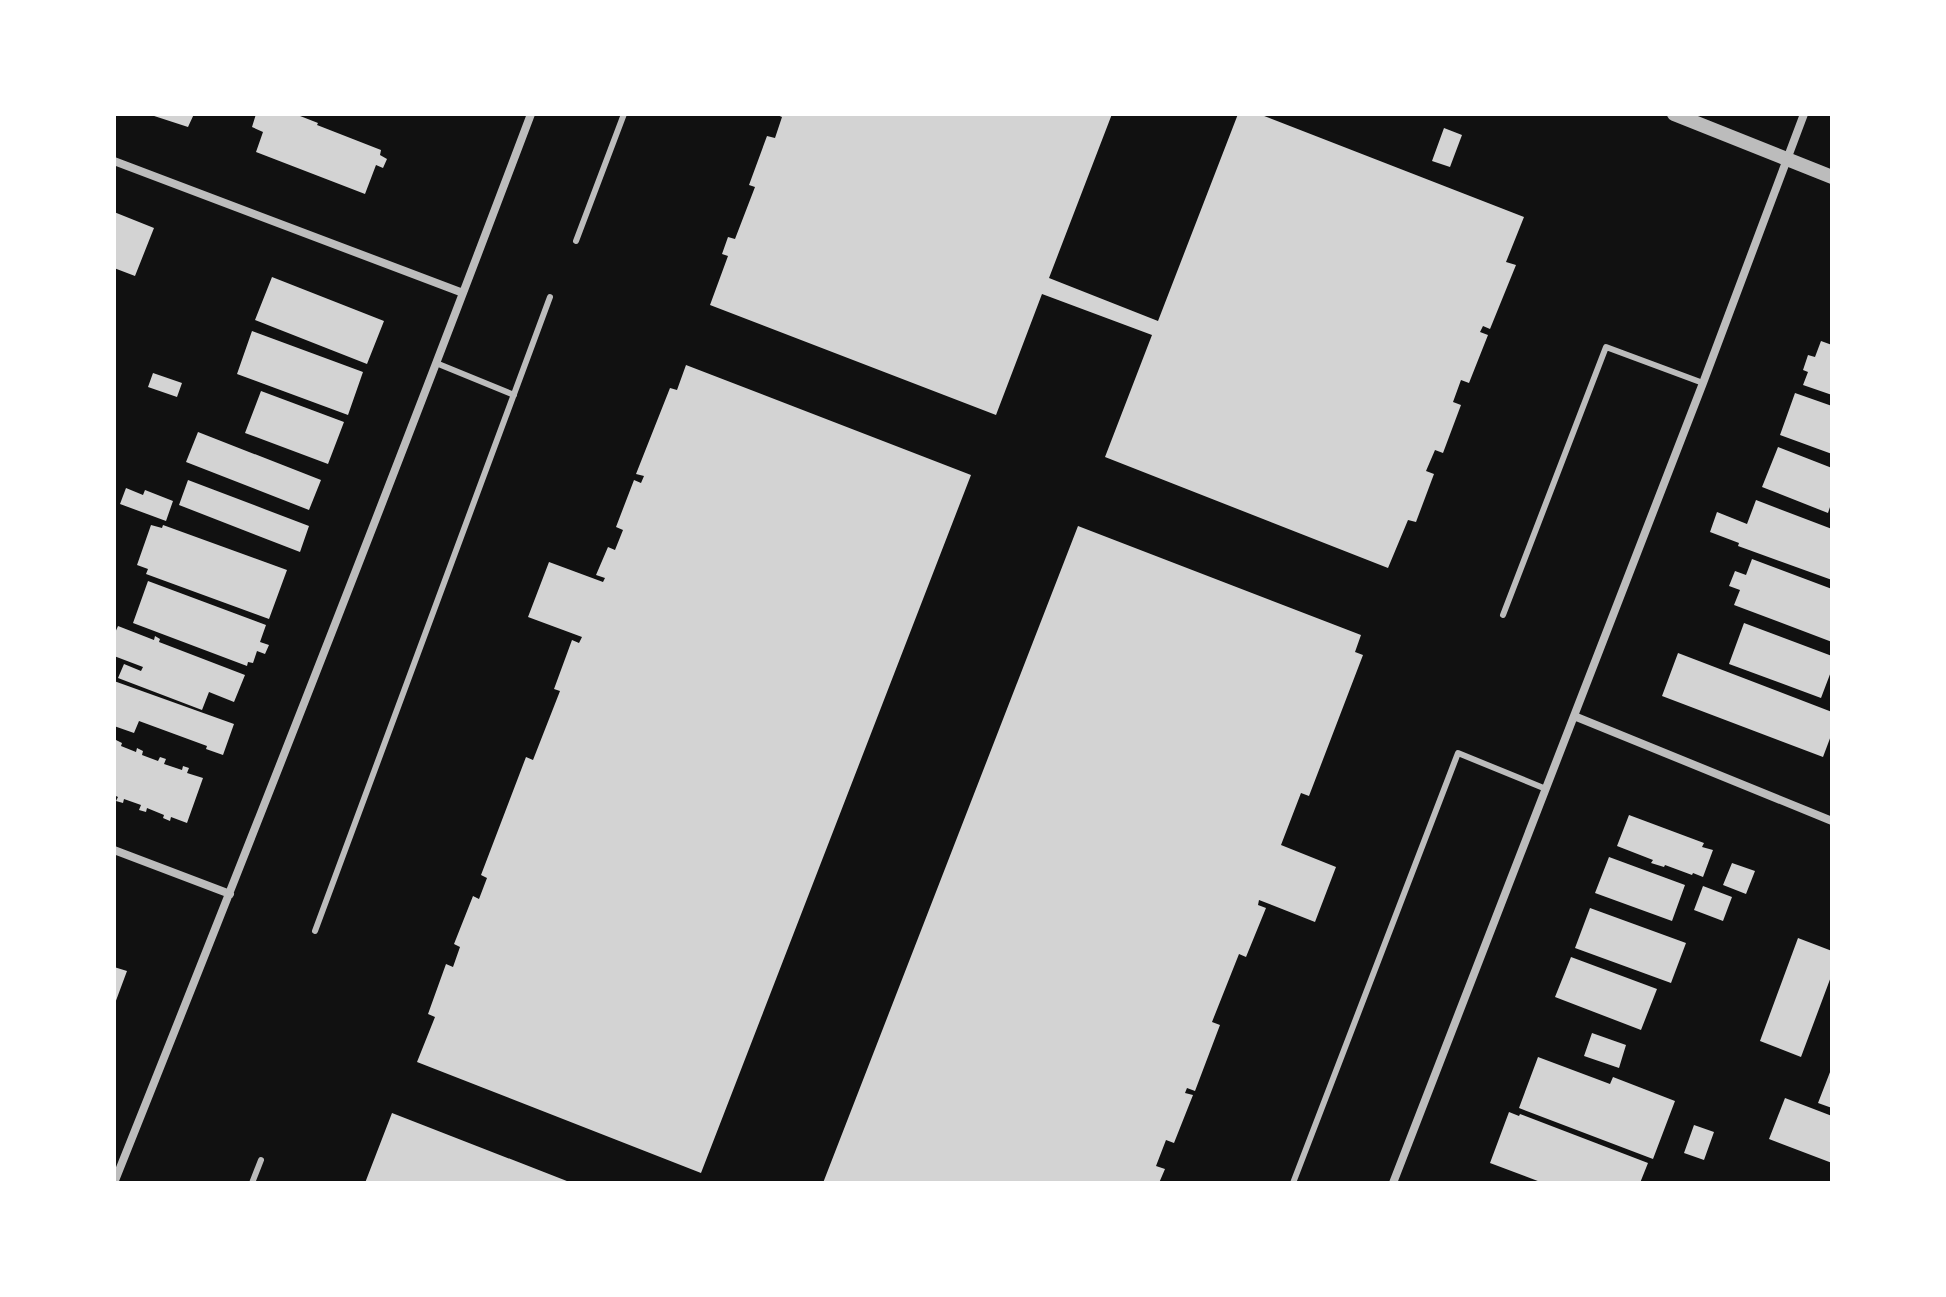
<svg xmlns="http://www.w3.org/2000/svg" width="1946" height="1297" font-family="Spectral,serif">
<rect width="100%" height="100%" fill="#111"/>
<path fill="#d3d3d3" d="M 148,114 L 194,114 L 188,127 Z
M 256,114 L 295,114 L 318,123 L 317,125 L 381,150 L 380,155 L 387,159 L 383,168 L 376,165 L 365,194 L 256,152 L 263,132 L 252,127 Z
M 775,114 L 1112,114 L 1049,278 L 1158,321 L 1238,114 L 1259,114 L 1524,217 L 1506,262 L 1516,265 L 1490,329 L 1483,326 L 1480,332 L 1488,335 L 1469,383 L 1461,380 L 1453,402 L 1461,405 L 1443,453 L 1435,450 L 1426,471 L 1434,474 L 1416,522 L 1408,520 L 1388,568 L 1105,457 L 1152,335 L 1042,294 L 996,415 L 710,305 L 728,256 L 722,254 L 728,237 L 735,239 L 755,187 L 749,185 L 767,136 L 775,138 L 782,117 Z
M 1444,128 L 1462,135 L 1450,167 L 1432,161 Z
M 114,212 L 154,228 L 135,276 L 114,268 Z
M 272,277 L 384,321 L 367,364 L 255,320 Z
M 252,331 L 363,372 L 348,415 L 237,374 Z
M 1821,341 L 1832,345 L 1832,395 L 1803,385 L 1808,372 L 1803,370 L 1808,355 L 1815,357 Z
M 686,365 L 971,475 L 701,1173 L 417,1062 L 435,1017 L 428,1014 L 446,964 L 453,967 L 460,947 L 454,944 L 473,896 L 479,899 L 487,878 L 481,875 L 526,757 L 533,760 L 560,691 L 554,689 L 572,640 L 579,643 L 582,637 L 528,617 L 549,562 L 603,582 L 605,578 L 596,575 L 608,547 L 615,550 L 623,530 L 616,527 L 634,480 L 641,483 L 644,476 L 636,474 L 670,388 L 677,390 Z
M 153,373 L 182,383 L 177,397 L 148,387 Z
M 261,391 L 344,422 L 328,464 L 245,433 Z
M 1795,393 L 1832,406 L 1832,454 L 1780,435 Z
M 198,432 L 321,480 L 309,510 L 186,462 Z
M 1778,447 L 1832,468 L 1832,501 L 1828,513 L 1762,487 Z
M 188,480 L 309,526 L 300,552 L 179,505 Z
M 126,488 L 143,495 L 145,490 L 173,501 L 166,521 L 120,504 Z
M 1756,500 L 1832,529 L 1832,580 L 1738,546 L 1739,543 L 1710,532 L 1717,512 L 1747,524 Z
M 151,525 L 162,528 L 163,525 L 287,570 L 269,619 L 146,574 L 148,569 L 137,565 Z
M 1078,526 L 1361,635 L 1355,652 L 1363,655 L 1309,796 L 1301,793 L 1281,845 L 1336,867 L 1315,922 L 1259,900 L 1258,905 L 1266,908 L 1246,957 L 1239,954 L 1212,1022 L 1220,1025 L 1195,1091 L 1187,1088 L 1185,1093 L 1193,1095 L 1174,1143 L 1166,1140 L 1156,1166 L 1165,1169 L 1159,1183 L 823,1183 Z
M 1752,559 L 1832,589 L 1832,642 L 1734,605 L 1740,590 L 1729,586 L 1735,571 L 1746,575 Z
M 148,581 L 266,625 L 260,642 L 269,645 L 265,654 L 257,651 L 253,663 L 248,662 L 247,666 L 133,623 Z
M 1744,623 L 1832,656 L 1832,669 L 1821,698 L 1729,664 Z
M 118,626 L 154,640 L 155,636 L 160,639 L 159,642 L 245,675 L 234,702 L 209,692 L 202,710 L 118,678 L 124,664 L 141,671 L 143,667 L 114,656 L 114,635 Z
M 1678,653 L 1832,712 L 1832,733 L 1823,757 L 1662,696 Z
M 114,681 L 234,724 L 223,755 L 206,749 L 207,746 L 139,721 L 134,733 L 114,726 Z
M 116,740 L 122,743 L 121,746 L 136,752 L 137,748 L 143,751 L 142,755 L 158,761 L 160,757 L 166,759 L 164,764 L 182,770 L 183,766 L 189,768 L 187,773 L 203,778 L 187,823 L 171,817 L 170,821 L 163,818 L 164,815 L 147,808 L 146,812 L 139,810 L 141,805 L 124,799 L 123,803 L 116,801 L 118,797 L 114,795 L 114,744 Z
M 1629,815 L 1704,843 L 1702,847 L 1713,850 L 1703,877 L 1693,873 L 1692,875 L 1665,865 L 1664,867 L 1651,863 L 1653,860 L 1617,846 Z
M 1609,857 L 1685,885 L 1672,921 L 1595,893 Z
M 1732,863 L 1755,871 L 1746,894 L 1723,885 Z
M 1703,886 L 1732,897 L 1723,921 L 1694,910 Z
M 1590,908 L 1686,943 L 1671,983 L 1575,948 Z
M 1798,938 L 1832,951 L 1832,974 L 1801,1057 L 1760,1041 Z
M 1571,957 L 1657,989 L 1641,1030 L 1555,997 Z
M 114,967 L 127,971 L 114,1006 Z
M 1592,1033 L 1626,1045 L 1619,1068 L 1584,1056 Z
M 1538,1057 L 1610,1084 L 1613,1077 L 1675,1101 L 1653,1159 L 1519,1108 Z
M 1832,1067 L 1832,1108 L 1818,1103 Z
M 1785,1098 L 1832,1116 L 1832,1163 L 1769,1139 Z
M 1509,1112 L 1519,1116 L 1520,1114 L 1648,1163 L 1640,1183 L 1543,1183 L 1490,1163 Z
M 392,1113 L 572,1183 L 365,1183 Z
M 1694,1125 L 1714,1132 L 1704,1160 L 1684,1153 Z"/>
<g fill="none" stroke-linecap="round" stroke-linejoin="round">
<path stroke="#bcbcbc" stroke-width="6" d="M 576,241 L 624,114
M 436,363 L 514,395
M 1503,615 L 1606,347 L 1703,383
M 315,931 L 550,297
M 252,1183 L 261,1160
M 1293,1183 L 1458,753 L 1546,789"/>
<path stroke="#bcbcbc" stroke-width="8" d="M 114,161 L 463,293
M 1574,716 L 1832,821
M 114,850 L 230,894
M 114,1183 C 256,828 396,472 531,114
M 1393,1183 L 1703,383 L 1804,114"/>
<path stroke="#bcbcbc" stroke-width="14" d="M 1674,114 L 1832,177"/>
</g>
<rect width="1946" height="1297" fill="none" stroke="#ffffff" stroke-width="232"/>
</svg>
